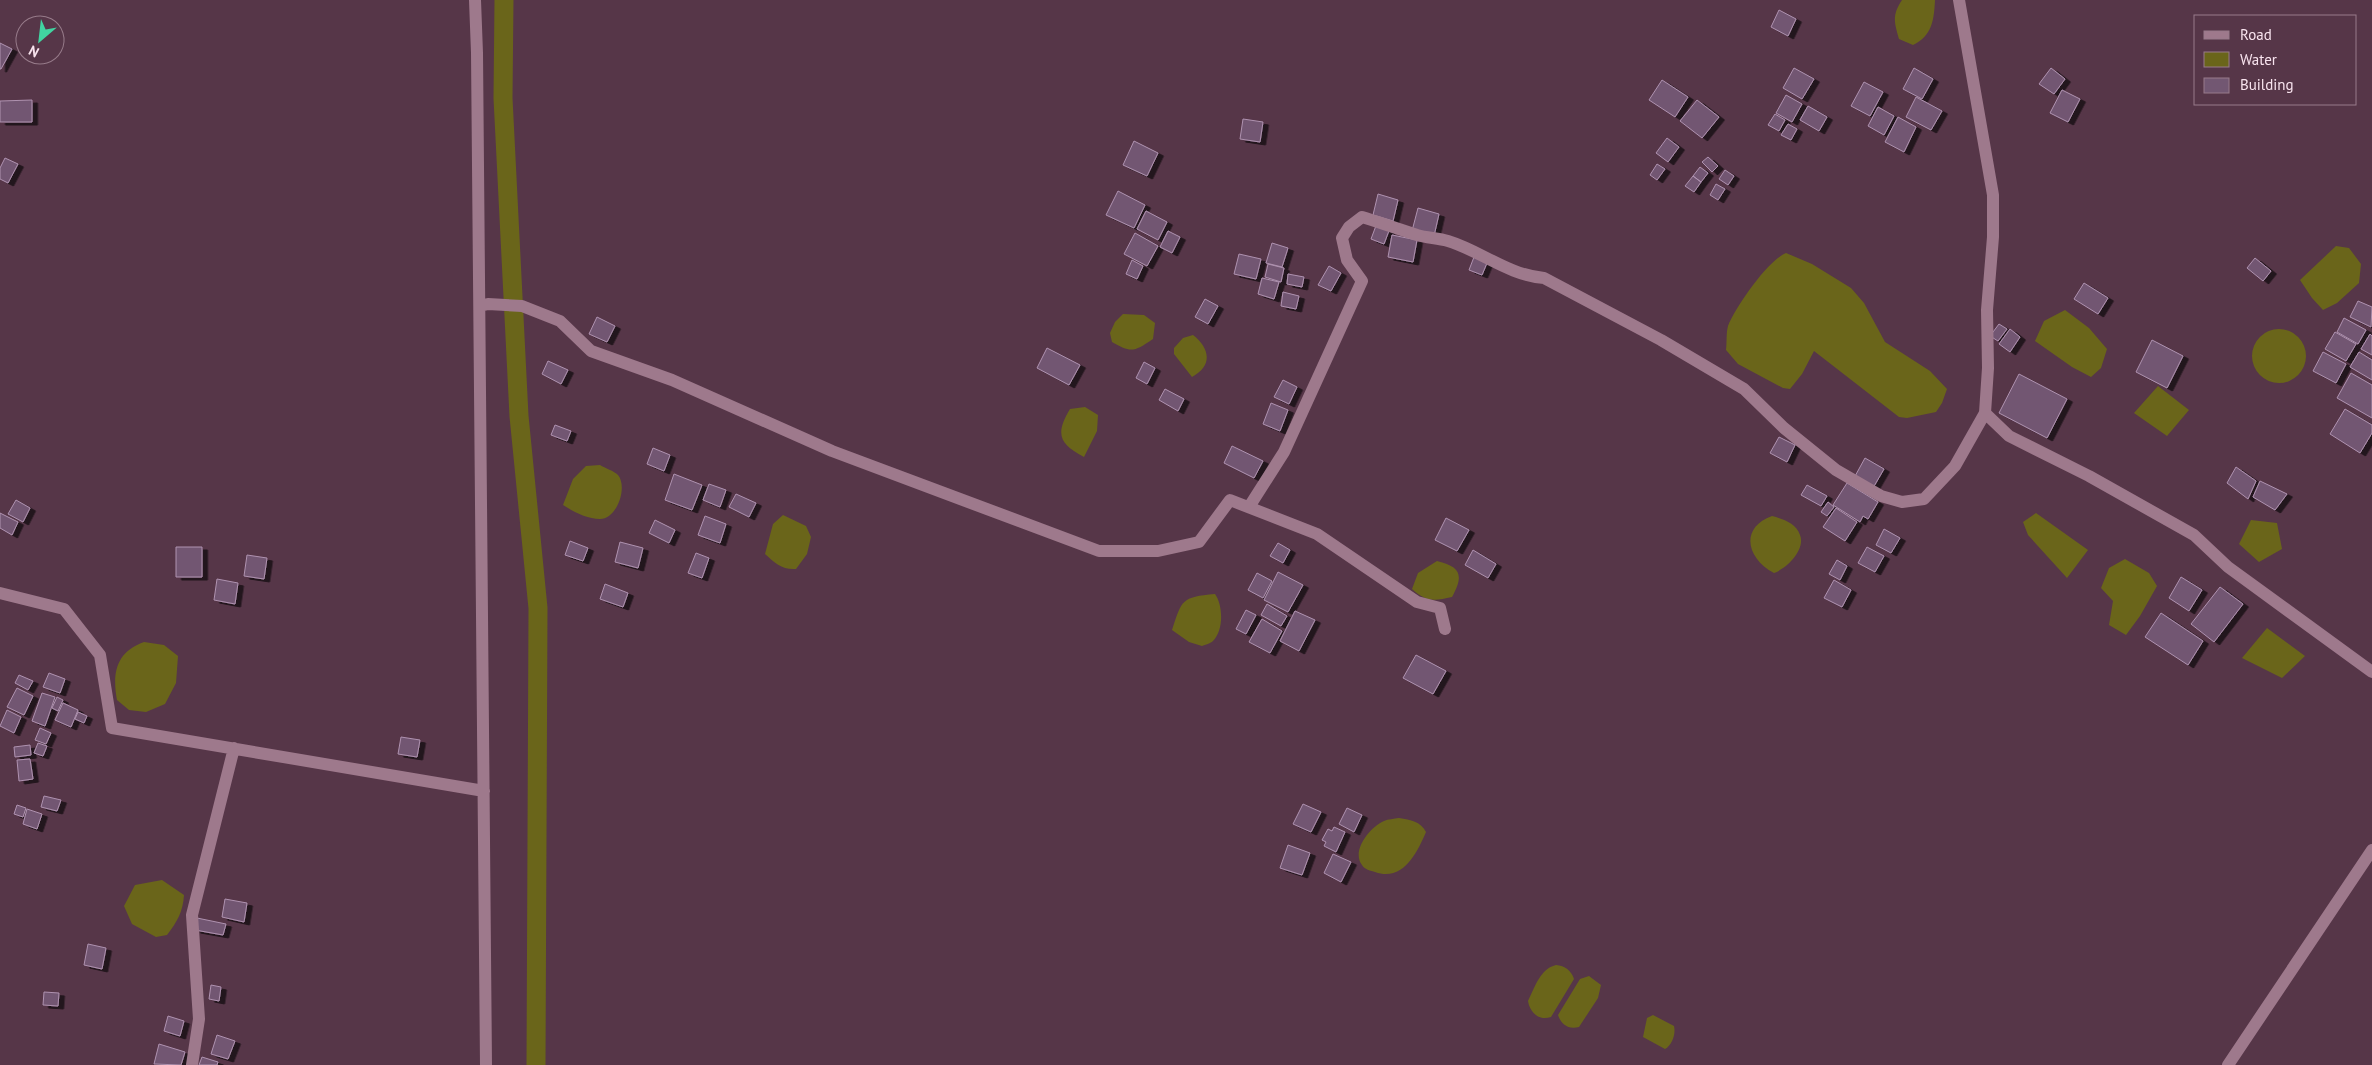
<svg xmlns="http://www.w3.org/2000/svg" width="2372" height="1065" font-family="'PT Sans',sans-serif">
<defs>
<filter id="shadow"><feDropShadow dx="5.5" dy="3" stdDeviation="0" flood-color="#0009"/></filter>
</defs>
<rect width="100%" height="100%" fill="#563648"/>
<path fill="#6a651a" d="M 1902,0 L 1935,0 C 1934,20 1932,36 1913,45 L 1899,39 C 1894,22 1892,15 1902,0 Z
M 2336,246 L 2349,248 L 2361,264 L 2359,283 L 2337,303 L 2323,310 L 2312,298 L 2300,280 Z
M 1786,253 L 1812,264 L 1851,288 L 1864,303 L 1885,342 L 1930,371 L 1947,389 L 1942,403 L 1936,412 L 1907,418 L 1899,417 L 1814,351 L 1802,374 L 1790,389 L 1783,388 L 1738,364 L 1726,350 C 1727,343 1726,333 1728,326 C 1735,308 1767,261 1786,253 Z
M 2065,310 L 2089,328 L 2107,349 L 2101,368 L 2091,377 L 2072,367 L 2035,341 L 2044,321 Z
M 1123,314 L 1144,315 L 1155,323 L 1153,339 C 1134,352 1131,353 1112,342 L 1110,333 L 1115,322 Z
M2252 356a27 27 0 1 1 54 0a27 27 0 1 1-54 0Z
M 1193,335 C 1210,348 1213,366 1192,377 L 1174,354 L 1174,348 L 1183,338 Z
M 2158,386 L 2189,410 L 2167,436 L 2134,413 Z
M 1085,407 L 1098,415 L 1097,431 L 1084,457 C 1059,444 1055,434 1070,409 Z
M 600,465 C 605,468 614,471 618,475 C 628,487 617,519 600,519 C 587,519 574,512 563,505 L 573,479 L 586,466 Z
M 2036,513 L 2088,550 L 2067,578 L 2028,535 L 2023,522 Z
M 783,515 L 806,526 L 811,537 L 807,554 L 796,569 C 782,570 775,563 765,554 L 773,524 Z
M 1772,516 C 1783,519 1796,523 1800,535 C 1806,550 1786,569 1774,573 C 1747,559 1739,528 1772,516 Z
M 2251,520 L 2277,523 L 2282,549 L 2259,562 L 2239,544 Z
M 2125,559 L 2149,573 L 2157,586 L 2140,616 L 2126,635 L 2109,625 L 2113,601 L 2101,588 L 2109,568 Z
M 1437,561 C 1461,567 1464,575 1452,597 C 1434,601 1426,602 1412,589 L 1418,573 Z
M 1215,594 C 1223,605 1224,630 1213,641 C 1211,643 1205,645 1202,646 L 1189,642 L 1172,630 C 1182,600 1181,597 1215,594 Z
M 2267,628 L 2305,656 L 2282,678 L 2242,658 Z
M 144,642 L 164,645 L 178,656 L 176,683 L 165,704 L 146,712 L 129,710 L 117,700 C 112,673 116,652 144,642 Z
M 1399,818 C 1411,820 1420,821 1426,832 C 1417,853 1403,882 1375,872 C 1371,871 1364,869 1362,865 C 1351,851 1370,827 1384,821 C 1388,819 1394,819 1399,818 Z
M 162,880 L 184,895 C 183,912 177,922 167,935 L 156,937 L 132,924 L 124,906 L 135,885 Z
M 1556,965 C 1565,966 1571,970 1574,979 L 1551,1017 C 1539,1021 1530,1013 1528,1001 C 1535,987 1540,969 1556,965 Z
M 1589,976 L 1601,985 L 1598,998 L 1579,1027 C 1568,1030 1561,1024 1558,1015 L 1580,979 Z
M 1653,1015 L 1674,1026 C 1676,1034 1672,1045 1665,1049 L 1643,1037 L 1647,1018 Z"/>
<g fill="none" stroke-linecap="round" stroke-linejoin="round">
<path stroke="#6a651a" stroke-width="19" d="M 504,0 L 503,98 L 519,416 L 538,608 L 536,1065"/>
</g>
<path fill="#725772" stroke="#af92b0" filter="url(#shadow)" d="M 1779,10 L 1796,19 L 1788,36 L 1771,27 Z
M 0,43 L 12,49 L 1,69 L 0,69 Z
M 1794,68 L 1814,79 L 1802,99 L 1783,88 Z
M 1914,68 L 1933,79 L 1922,99 L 1903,89 Z
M 2051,68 L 2065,79 L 2054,94 L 2039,84 Z
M 1662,80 L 1688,97 L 1675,117 L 1649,100 Z
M 1864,82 L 1883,92 L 1870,116 L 1851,106 Z
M 2062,90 L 2080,99 L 2068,122 L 2050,113 Z
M 1786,95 L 1802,104 L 1792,122 L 1776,113 Z
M 1916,97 L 1942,111 L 1931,130 L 1906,117 Z
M 32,100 L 32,122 L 0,122 L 0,101 Z
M 1697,100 L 1719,117 L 1702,138 L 1680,121 Z
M 1808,106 L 1827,117 L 1819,131 L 1800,120 Z
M 1878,107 L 1894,116 L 1884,135 L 1868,126 Z
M 1775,114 L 1785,120 L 1779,131 L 1768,125 Z
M 1898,117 L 1916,127 L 1904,152 L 1885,142 Z
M 1243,119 L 1263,122 L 1260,142 L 1240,139 Z
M 1788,124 L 1797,129 L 1791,140 L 1781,135 Z
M 1667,138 L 1679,147 L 1668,162 L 1656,153 Z
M 1134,141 L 1158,153 L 1147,176 L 1123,165 Z
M 1708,157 L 1718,166 L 1712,172 L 1702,162 Z
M 5,158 L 18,164 L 8,183 L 0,179 L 0,168 Z
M 1657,164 L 1665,169 L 1657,180 L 1650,175 Z
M 1700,167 L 1708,173 L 1701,182 L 1693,176 Z
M 1725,170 L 1734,176 L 1728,185 L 1719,179 Z
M 1693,176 L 1701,182 L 1694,192 L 1685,186 Z
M 1716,184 L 1725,189 L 1718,200 L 1710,195 Z
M 1118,191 L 1145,205 L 1134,228 L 1106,215 Z
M 1378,194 L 1398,200 L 1393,221 L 1373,215 Z
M 1418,208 L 1439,214 L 1434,236 L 1412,231 Z
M 1146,211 L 1167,222 L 1158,240 L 1137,229 Z
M 1377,223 L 1390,228 L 1384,244 L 1371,239 Z
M 1168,231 L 1180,237 L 1172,253 L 1160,247 Z
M 1135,233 L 1158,246 L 1147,266 L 1124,254 Z
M 1392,235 L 1417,240 L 1413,262 L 1388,257 Z
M 1272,243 L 1288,248 L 1282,267 L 1266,263 Z
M 1239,254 L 1261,259 L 1256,279 L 1234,274 Z
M 1474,257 L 1487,263 L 1482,275 L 1469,270 Z
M 2255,258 L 2271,271 L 2263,281 L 2247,268 Z
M 1132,260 L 1143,266 L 1137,279 L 1126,274 Z
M 1268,264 L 1284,268 L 1281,282 L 1265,277 Z
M 1329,266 L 1341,273 L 1331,291 L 1318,285 Z
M 1288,274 L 1304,277 L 1302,287 L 1287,284 Z
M 1262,278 L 1279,282 L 1274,299 L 1258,294 Z
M 2084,283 L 2108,298 L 2098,314 L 2074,299 Z
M 1283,292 L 1299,296 L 1296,309 L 1281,306 Z
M 1205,299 L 1218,306 L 1208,324 L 1195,317 Z
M 2358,301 L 2372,307 L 2371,327 L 2350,317 Z
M 597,317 L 615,326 L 607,342 L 589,334 Z
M 2344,318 L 2366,330 L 2358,344 L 2337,332 Z
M 1999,324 L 2007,329 L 1998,341 L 1990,336 Z
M 2010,329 L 2020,337 L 2010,352 L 1999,344 Z
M 2335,332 L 2356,344 L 2346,361 L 2325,349 Z
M 2370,334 L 2372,336 L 2372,355 L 2361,349 Z
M 2152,340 L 2183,356 L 2167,388 L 2136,372 Z
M 1047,348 L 1080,365 L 1069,385 L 1037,368 Z
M 2323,352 L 2346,364 L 2336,383 L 2313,371 Z
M 2359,352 L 2372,360 L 2372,380 L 2350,367 Z
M 548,361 L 568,370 L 561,384 L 542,374 Z
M 1144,362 L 1155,368 L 1147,384 L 1136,378 Z
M 2351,373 L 2372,385 L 2372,418 L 2337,398 Z
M 2019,374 L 2067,399 L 2047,438 L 1999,413 Z
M 1283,380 L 1297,387 L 1289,404 L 1274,397 Z
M 1165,389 L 1184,399 L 1178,411 L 1159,400 Z
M 1271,403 L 1288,410 L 1280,431 L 1263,424 Z
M 2345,409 L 2372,425 L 2372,433 L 2360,453 L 2330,434 Z
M 555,425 L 571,431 L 567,441 L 551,435 Z
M 1779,437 L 1795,445 L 1787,462 L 1770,453 Z
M 1232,446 L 1263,461 L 1254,478 L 1224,463 Z
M 653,448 L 670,455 L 664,471 L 647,464 Z
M 1865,458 L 1884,469 L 1873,488 L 1854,478 Z
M 2236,467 L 2256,481 L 2248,499 L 2227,483 Z
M 674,474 L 702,485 L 692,510 L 665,500 Z
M 2260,481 L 2287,494 L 2275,510 L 2253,497 Z
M 1847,483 L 1878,502 L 1868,519 L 1863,516 L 1860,522 L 1833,505 Z
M 709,484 L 726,490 L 720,507 L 703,500 Z
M 1807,485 L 1827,496 L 1821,506 L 1801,495 Z
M 736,494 L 756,503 L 749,517 L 729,507 Z
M 16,500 L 30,508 L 23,522 L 8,514 Z
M 1828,502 L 1834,507 L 1827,516 L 1821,512 Z
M 1836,508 L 1857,522 L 1845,541 L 1823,527 Z
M 0,513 L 18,522 L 12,535 L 0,528 Z
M 705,516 L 726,524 L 720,543 L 698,535 Z
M 1446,518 L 1469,530 L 1457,551 L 1435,540 Z
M 655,520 L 675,530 L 669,543 L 649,533 Z
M 1884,529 L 1900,538 L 1891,553 L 1876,545 Z
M 570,541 L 588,548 L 583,561 L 565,555 Z
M 620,542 L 643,548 L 638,568 L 615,562 Z
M 1278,543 L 1290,550 L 1283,563 L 1270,556 Z
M 176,547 L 202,547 L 202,577 L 176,577 Z
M 1867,547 L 1884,556 L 1875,572 L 1858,563 Z
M 1473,550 L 1496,564 L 1488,578 L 1465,565 Z
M 696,553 L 709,558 L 702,578 L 688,573 Z
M 247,555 L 267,558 L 264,579 L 244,576 Z
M 1837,560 L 1847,566 L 1840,580 L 1829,574 Z
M 1278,572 L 1303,585 L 1288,612 L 1264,600 Z
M 1257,573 L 1272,581 L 1263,598 L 1248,590 Z
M 2181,577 L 2202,590 L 2189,611 L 2169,598 Z
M 217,579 L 238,583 L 235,604 L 214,600 Z
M 1834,580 L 1851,590 L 1842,607 L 1824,598 Z
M 605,584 L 628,593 L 623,607 L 600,599 Z
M 2220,587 L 2243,604 L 2214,642 L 2191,624 Z
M 1267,604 L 1287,616 L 1281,626 L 1261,615 Z
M 1246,610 L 1256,615 L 1246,634 L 1236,629 Z
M 1295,611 L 1315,620 L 1299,651 L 1280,641 Z
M 2161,613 L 2203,641 L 2188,665 L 2145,637 Z
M 1262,619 L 1282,631 L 1270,653 L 1249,642 Z
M 1416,655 L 1446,671 L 1433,694 L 1403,678 Z
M 49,673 L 65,679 L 60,693 L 43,687 Z
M 19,675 L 33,681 L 28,690 L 15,683 Z
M 17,688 L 33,696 L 24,715 L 7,707 Z
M 42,693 L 55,697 L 45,726 L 32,721 Z
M 57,697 L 63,700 L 58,711 L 52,708 Z
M 63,703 L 78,710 L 71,727 L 55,720 Z
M 7,710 L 21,717 L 14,733 L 0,726 Z
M 78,712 L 87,716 L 84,723 L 75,719 Z
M 40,728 L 51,733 L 46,744 L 35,740 Z
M 401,737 L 420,740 L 417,757 L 398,754 Z
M 38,743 L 47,746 L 43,756 L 34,753 Z
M 30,745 L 31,755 L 15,757 L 14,747 Z
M 30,759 L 33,779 L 19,781 L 17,760 Z
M 44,796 L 61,800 L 57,811 L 41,807 Z
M 1303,804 L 1321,812 L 1311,832 L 1293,824 Z
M 17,805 L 26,808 L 23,817 L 14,814 Z
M 1347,808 L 1362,815 L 1354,832 L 1339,824 Z
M 27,809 L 42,814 L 37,829 L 23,824 Z
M 1334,827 L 1345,832 L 1336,852 L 1324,846 L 1326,842 L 1322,840 L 1328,829 L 1332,831 Z
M 1288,845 L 1310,853 L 1302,875 L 1280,868 Z
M 1333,854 L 1351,862 L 1341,882 L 1324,873 Z
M 225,899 L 247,903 L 244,922 L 222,917 Z
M 197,918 L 226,924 L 223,935 L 195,930 Z
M 88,944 L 106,948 L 102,969 L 84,965 Z
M 211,985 L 221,987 L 219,1001 L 209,999 Z
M 44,992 L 59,993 L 58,1006 L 43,1005 Z
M 168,1016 L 184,1021 L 180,1036 L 164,1031 Z
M 217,1035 L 235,1041 L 228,1059 L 211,1054 Z
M 159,1044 L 185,1052 L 181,1065 L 154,1064 Z
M 202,1057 L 218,1062 L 217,1065 L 199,1065 Z"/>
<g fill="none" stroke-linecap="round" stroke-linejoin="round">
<path stroke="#9e798c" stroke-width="12" d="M 475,0 L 477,53 L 486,1065
M 1959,0 L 1993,195 L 1993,237 L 1987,310 L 1988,368 L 1985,413 L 2009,436 L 2089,476 L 2194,535 L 2228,567 L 2372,672
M 480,306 L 488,304 L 522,306 L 560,321 L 591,351 L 672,380 L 832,451 L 1099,551 L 1158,551 L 1199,542 L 1230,500 L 1317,534 L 1417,602 L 1440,608 L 1445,629
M 1249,507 L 1284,452 L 1362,281 L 1347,260 L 1342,238 L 1349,227 L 1362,217 C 1381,223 1399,229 1417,235 C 1427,238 1438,238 1448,241 C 1481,251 1508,275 1544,278 L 1661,340 L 1744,389 L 1784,428 L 1836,470 L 1881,496 L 1902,502 L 1924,499 L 1955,466 L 1985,413
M 0,593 L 64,609 L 100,655 L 112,728 L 484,791
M 192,1065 L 199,1019 L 192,915 L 234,748
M 2228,1065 L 2372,850"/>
</g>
<rect x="2194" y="15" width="162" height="90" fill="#563648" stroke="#977b8a"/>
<rect x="2204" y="31" width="25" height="8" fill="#9e798c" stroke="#977b8a"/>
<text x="2240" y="40" font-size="15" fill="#f8e3ee">Road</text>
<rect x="2204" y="52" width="25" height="15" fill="#6a651a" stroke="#977b8a"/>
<text x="2240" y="65" font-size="15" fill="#f8e3ee">Water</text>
<rect x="2204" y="78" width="25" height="15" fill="#725772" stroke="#977b8a"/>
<text x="2240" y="90" font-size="15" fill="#f8e3ee">Building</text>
<g transform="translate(40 40) rotate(208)"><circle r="24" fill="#563648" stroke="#977b8a"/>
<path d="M0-4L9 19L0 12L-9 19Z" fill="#41d4a1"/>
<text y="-8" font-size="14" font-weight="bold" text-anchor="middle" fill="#f8e3ee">N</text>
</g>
</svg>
